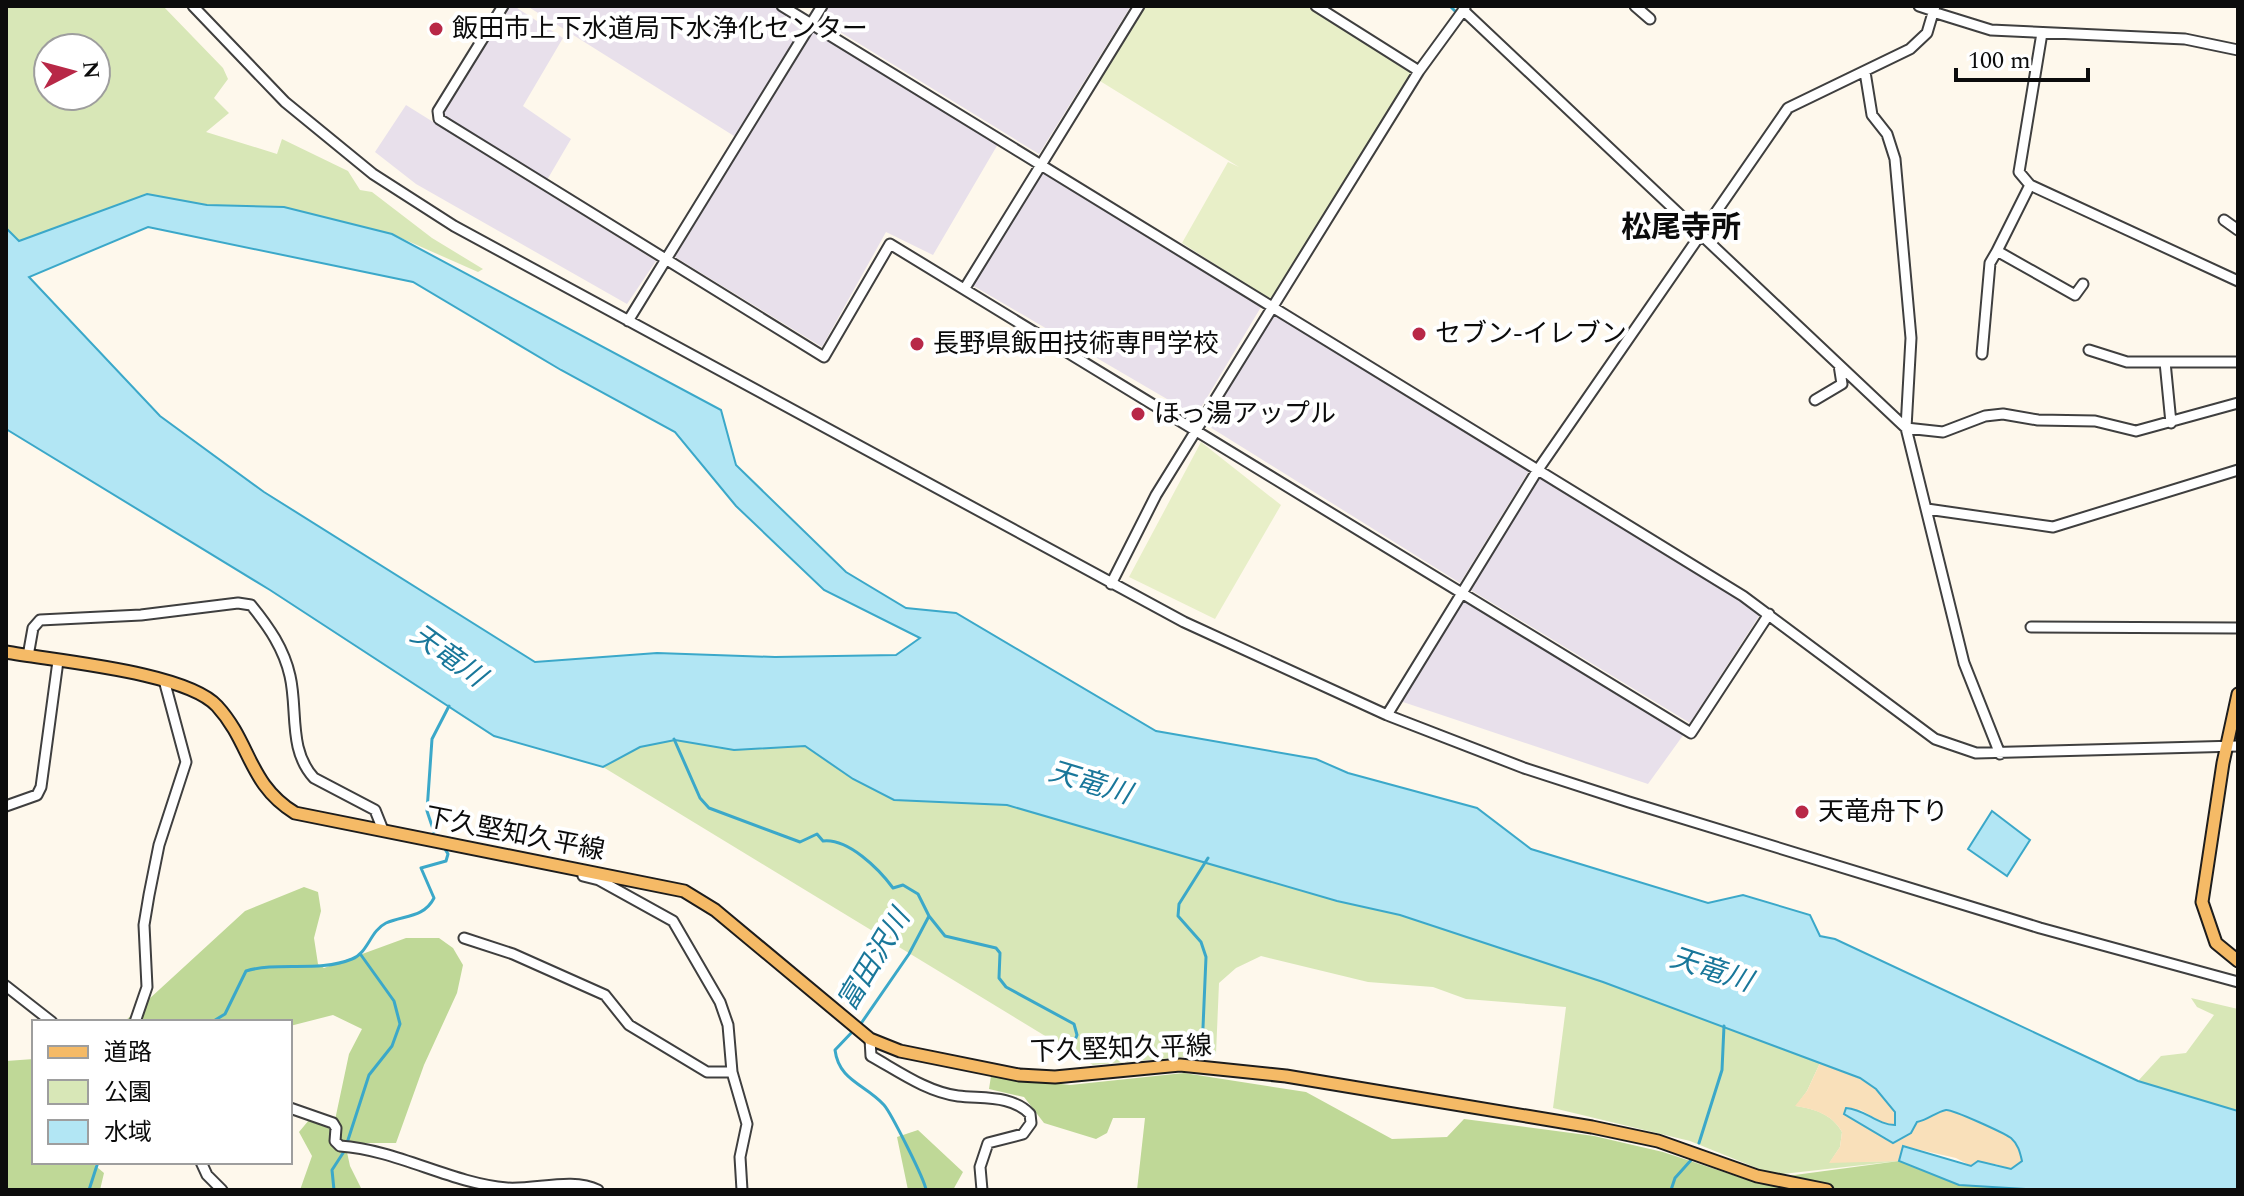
<svg xmlns="http://www.w3.org/2000/svg" width="2244" height="1196" font-family="Spectral,'Noto Sans JP',serif">
<rect width="100%" height="100%" fill="#fef8ec"/>
<path fill="#e8e0eb" d="M 508,6 L 514,6 L 563,38 L 523,106 L 571,139 L 547,180 L 442,114 Z
M 527,6 L 775,6 L 806,25 L 734,136 Z
M 827,6 L 1131,6 L 1039,154 L 819,19 Z
M 813,29 L 998,144 L 933,255 L 886,232 L 822,347 L 675,257 Z
M 406,105 L 656,261 L 627,304 L 416,184 L 375,152 Z
M 1043,171 L 1261,307 L 1196,416 L 972,285 Z
M 1275,314 L 1529,471 L 1460,583 L 1205,424 Z
M 1538,477 L 1761,613 L 1690,723 L 1469,589 Z
M 1462,599 L 1684,734 L 1648,784 L 1400,701 Z"/>
<path fill="#d8e7b7" fill-rule="evenodd" d="M 6,6 L 163,6 L 223,68 L 228,79 L 214,98 L 229,113 L 206,132 L 277,154 L 282,139 L 348,171 L 360,190 L 372,192 L 432,238 L 483,269 L 478,272 L 392,234 L 284,207 L 207,205 L 148,194 L 19,241 L 6,228 ZM 48,48 L 96,48 L 96,96 L 48,96 Z
M 675,740 L 734,750 L 805,746 L 853,779 L 894,800 L 1007,805 L 1337,901 L 1400,915 L 1603,982 L 1820,1063 L 1807,1091 L 1796,1106 C 1815,1109 1832,1114 1842,1132 L 1840,1147 L 1830,1162 L 1899,1161 L 1774,1175 L 1690,1141 L 1553,1108 L 1566,1007 L 1466,999 L 1433,987 L 1368,982 L 1261,956 L 1236,968 L 1219,983 L 1216,1054 L 1093,1065 L 603,767 L 640,747 Z
M 2191,998 L 2238,1009 L 2238,1111 L 2138,1081 L 2161,1056 L 2186,1053 L 2214,1015 L 2197,1007 Z"/>
<path fill="#bfd897" d="M 304,887 L 318,892 L 321,911 L 314,938 L 318,964 L 324,968 L 406,938 L 439,938 L 453,948 L 463,965 L 457,993 L 424,1065 L 396,1143 L 345,1143 L 350,1166 L 362,1190 L 300,1190 L 312,1156 L 299,1132 L 309,1120 L 335,1120 L 349,1054 L 362,1029 L 333,1015 L 290,1026 L 290,1022 L 124,1022 L 245,911 Z
M 34,1059 L 34,1162 L 91,1162 L 104,1173 L 100,1190 L 6,1190 L 6,1061 Z
M 1184,1073 L 1306,1092 L 1392,1139 L 1447,1137 L 1464,1119 L 1594,1136 L 1663,1152 L 1751,1181 L 1899,1161 L 1959,1185 L 2043,1190 L 1137,1190 L 1145,1118 L 1113,1118 L 1107,1133 L 1096,1139 L 1044,1123 L 1024,1097 L 989,1089 L 991,1076 L 1070,1085 Z
M 918,1130 L 963,1172 L 953,1190 L 908,1190 L 897,1137 Z"/>
<path fill="#f9e0ba" d="M 1820,1063 C 1848,1073 1896,1088 1896,1125 L 1887,1125 L 1859,1109 L 1893,1143 L 1911,1133 L 1916,1121 C 1928,1120 1936,1112 1946,1110 C 1952,1109 2004,1133 2011,1138 C 2018,1144 2020,1152 2022,1161 L 2011,1170 L 1996,1164 L 1971,1166 L 1956,1158 L 1903,1146 L 1899,1161 L 1829,1163 L 1840,1147 L 1842,1132 C 1832,1114 1814,1109 1795,1106 L 1807,1091 Z"/>
<path fill="#e8efc8" d="M 1146,6 L 1306,6 L 1412,71 L 1274,297 L 1267,298 L 1182,243 L 1228,162 L 1239,167 L 1100,81 Z
M 1201,442 L 1281,505 L 1215,619 L 1129,577 Z"/>
<path fill="#b2e6f4" stroke="#3ba8c9" stroke-width="2" fill-rule="evenodd" d="M 147,194 L 207,205 L 284,207 L 392,234 L 721,410 L 736,465 L 846,572 L 906,608 L 956,613 L 1156,731 L 1316,759 L 1348,773 L 1477,808 L 1531,849 L 1708,903 L 1743,895 L 1810,915 L 1820,936 L 1835,939 L 2138,1081 L 2238,1111 L 2238,1190 L 2043,1190 L 1959,1185 L 1899,1161 L 1903,1146 L 1971,1166 L 1978,1161 L 2011,1169 L 2022,1161 C 2020,1152 2018,1144 2011,1138 C 2004,1133 1952,1109 1946,1110 C 1936,1112 1928,1120 1917,1122 L 1911,1133 L 1893,1143 L 1844,1114 L 1846,1108 C 1865,1109 1877,1125 1895,1125 L 1895,1112 L 1876,1089 L 1860,1078 L 1603,982 L 1400,915 L 1337,901 L 1007,805 L 894,800 L 853,779 L 805,746 L 734,750 L 675,740 L 640,747 L 603,767 L 494,736 L 270,590 L 6,429 L 6,228 L 19,241 ZM 148,227 L 413,282 L 561,370 L 675,432 L 736,506 L 824,590 L 920,638 L 896,655 L 775,657 L 657,653 L 535,662 L 264,492 L 160,416 L 29,277 Z
M 1992,811 L 2030,840 L 2007,876 L 1968,849 Z"/>
<g fill="none" stroke-linecap="round" stroke-linejoin="round">
<path stroke="#3ba8c9" stroke-width="3" d="M 1450,6 L 1456,12
M 674,739 L 700,798 L 709,808 L 800,842 L 817,834 L 823,841 C 848,838 879,869 893,888 L 903,885 L 918,894 L 929,916 L 909,954 L 860,1025
M 434,832 L 427,811 L 432,739 L 449,706
M 929,916 L 945,936 L 996,948 L 1000,953 L 999,978 L 1006,987 L 1074,1024 L 1077,1035 L 1069,1055
M 212,1022 L 225,1014 L 246,971 C 279,961 318,973 352,959 C 368,953 370,931 386,923 C 404,915 424,918 434,898 L 421,868 L 446,861 L 448,854 L 445,849
M 854,1030 L 835,1050 C 839,1081 865,1084 884,1105 C 891,1113 925,1180 926,1190
M 1202,1051 L 1206,957 L 1201,942 L 1178,916 L 1179,904 L 1208,858
M 347,1143 L 369,1075 L 392,1046 L 400,1024 L 394,1001 L 361,955
M 1699,1143 L 1722,1070 L 1724,1026
M 89,1190 L 98,1162
M 334,1190 L 332,1170 L 345,1150
M 1671,1190 L 1675,1178 L 1692,1159"/>
<defs>
<path id="minor" d="M 193,6 L 285,102 L 373,174 L 454,226 L 1184,622 L 1387,715 L 1524,768 L 1629,802 L 2040,928 L 2238,982
M 503,6 L 438,111 L 439,119 L 824,357 L 890,244 L 1691,733 L 1769,614
M 782,6 L 1743,596 L 1935,739 L 1976,753 L 2238,746
M 1316,6 L 1419,71
M 1635,6 L 1650,19
M 1919,6 L 1934,11
M 1463,10 L 1906,428 L 1943,432 L 1985,416 L 2003,414 L 2038,420 L 2095,421 L 2136,431 L 2238,403
M 1933,12 L 1991,30 L 2185,39 L 2238,50
M 2042,33 L 2019,172 L 2030,185 L 2238,281
M 1865,72 L 1872,115 L 1887,134 L 1895,159 L 1911,338 L 1906,428 L 1964,663 L 2000,754
M 2030,185 L 1997,251 L 2075,295 L 2083,284
M 2224,220 L 2238,230
M 965,288 L 1139,6
M 628,321 L 822,6
M 2089,350 L 2127,362 L 2238,362
M 1982,354 L 1990,263 L 1997,251
M 2165,362 L 2171,423
M 1815,400 L 1842,384 L 1839,365
M 1927,509 L 2053,527 L 2238,470
M 1111,584 L 1156,495 L 1419,71 L 1465,8
M 2031,627 L 2238,628
M 28,656 L 33,628 L 40,620 L 141,615 L 238,603 L 251,605 C 269,627 284,649 290,676 C 298,710 288,750 314,778 L 375,810 L 383,830
M 1387,715 L 1537,471 L 1788,108 L 1910,49 L 1927,33 L 1935,6
M 6,806 L 37,795 L 41,787 L 58,661
M 583,876 L 599,880 L 673,921 L 720,1002 L 728,1025 L 732,1072 L 747,1124 L 740,1157 L 742,1190
M 464,938 L 513,954 L 605,995 L 629,1025 L 707,1072 L 732,1072
M 6,986 L 52,1022
M 135,1022 L 147,987 L 144,925 L 149,895 L 159,845 L 186,762 L 164,680
M 870,1039 L 871,1056 C 898,1071 927,1092 958,1096 C 983,1099 1012,1095 1030,1114 L 1031,1123 L 1023,1134 L 988,1143 L 980,1167 L 982,1190
M 290,1108 L 333,1123 L 336,1128 L 335,1141 L 340,1146 C 398,1150 450,1183 507,1188 C 536,1190 572,1177 598,1190
M 201,1162 L 207,1175 L 222,1190"/>
<path id="major" d="M 6,652 C 55,661 186,672 217,706 C 251,743 248,784 295,813 L 684,891 L 715,910 L 870,1039 L 900,1051 L 1019,1075 L 1055,1077 L 1180,1065 L 1286,1076 L 1592,1127 L 1658,1141 L 1757,1176 L 1827,1190
M 2238,694 L 2223,763 L 2202,902 L 2216,943 L 2238,961"/>
</defs>
<use href="#minor" stroke="#3f3f3f" stroke-width="13"/>
<use href="#major" stroke="#1d1d1d" stroke-width="15"/>
<use href="#minor" stroke="#fff" stroke-width="9"/>
<use href="#major" stroke="#f5ba66" stroke-width="11"/>
</g>
<g fill="#b82847" stroke="#fff" stroke-width="3">
<circle cx="436" cy="29" r="8"/>
<circle cx="1419" cy="334" r="8"/>
<circle cx="917" cy="344" r="8"/>
<circle cx="1138" cy="414" r="8"/>
<circle cx="1802" cy="812" r="8"/>
</g>
<g text-anchor="middle" dominant-baseline="central" stroke-width="8" stroke-linejoin="round" paint-order="stroke">
<g font-size="26" fill="#0c0c0c" stroke="#fff" text-anchor="start">
<text x="452" y="29">飯田市上下水道局下水浄化センター</text>
<text x="1435" y="334">セブン-イレブン</text>
<text x="933" y="344">長野県飯田技術専門学校</text>
<text x="1154" y="414">ほっ湯アップル</text>
<text x="1818" y="812">天竜舟下り</text>
</g>
<g font-size="26" fill="#0c0c0c" stroke="#fff">
<text transform="translate(515 834) rotate(11)">下久堅知久平線</text>
<text transform="translate(1121 1049) rotate(-2)">下久堅知久平線</text>
</g>
<g font-size="28" font-style="italic" fill="#19779a" stroke="#fff">
<text transform="translate(448 656) rotate(36)">天竜川</text>
<text transform="translate(1090 783) rotate(17)">天竜川</text>
<text transform="translate(874 960) rotate(-59)">富田沢川</text>
<text transform="translate(1711 970) rotate(18)">天竜川</text>
</g>
<g font-size="30" font-weight="bold" fill="#0c0c0c" stroke="#fff">
<text x="1681" y="228">松尾寺所</text>
</g>
</g>
<rect width="2244" height="1196" fill="none" stroke="#0c0c0c" stroke-width="16"/>
<rect x="32" y="1020" width="260" height="144" fill="#ffffff" stroke="#9e9e9e" stroke-width="2"/>
<rect x="48" y="1046" width="40" height="12" fill="#f5ba66" stroke="#9e9e9e" stroke-width="2"/>
<text x="104" y="1060" font-size="24" fill="#0c0c0c">道路</text>
<rect x="48" y="1080" width="40" height="24" fill="#d8e7b7" stroke="#9e9e9e" stroke-width="2"/>
<text x="104" y="1100" font-size="24" fill="#0c0c0c">公園</text>
<rect x="48" y="1120" width="40" height="24" fill="#b2e6f4" stroke="#9e9e9e" stroke-width="2"/>
<text x="104" y="1140" font-size="24" fill="#0c0c0c">水域</text>
<g transform="translate(72 72) rotate(84)"><circle r="38" fill="#ffffff" stroke="#9e9e9e" stroke-width="2"/>
<path d="M0-6L14 30L0 20L-14 30Z" fill="#b82847"/>
<text y="-12" font-size="22" font-weight="bold" text-anchor="middle" fill="#0c0c0c">N</text>
</g>
<path d="M1956 68v12h132v-12" fill="none" stroke="#0c0c0c" stroke-width="4"/>
<text x="1968" y="68" font-size="24" fill="#0c0c0c" stroke="#ffffff" stroke-width="6" paint-order="stroke">100 m</text>
</svg>
